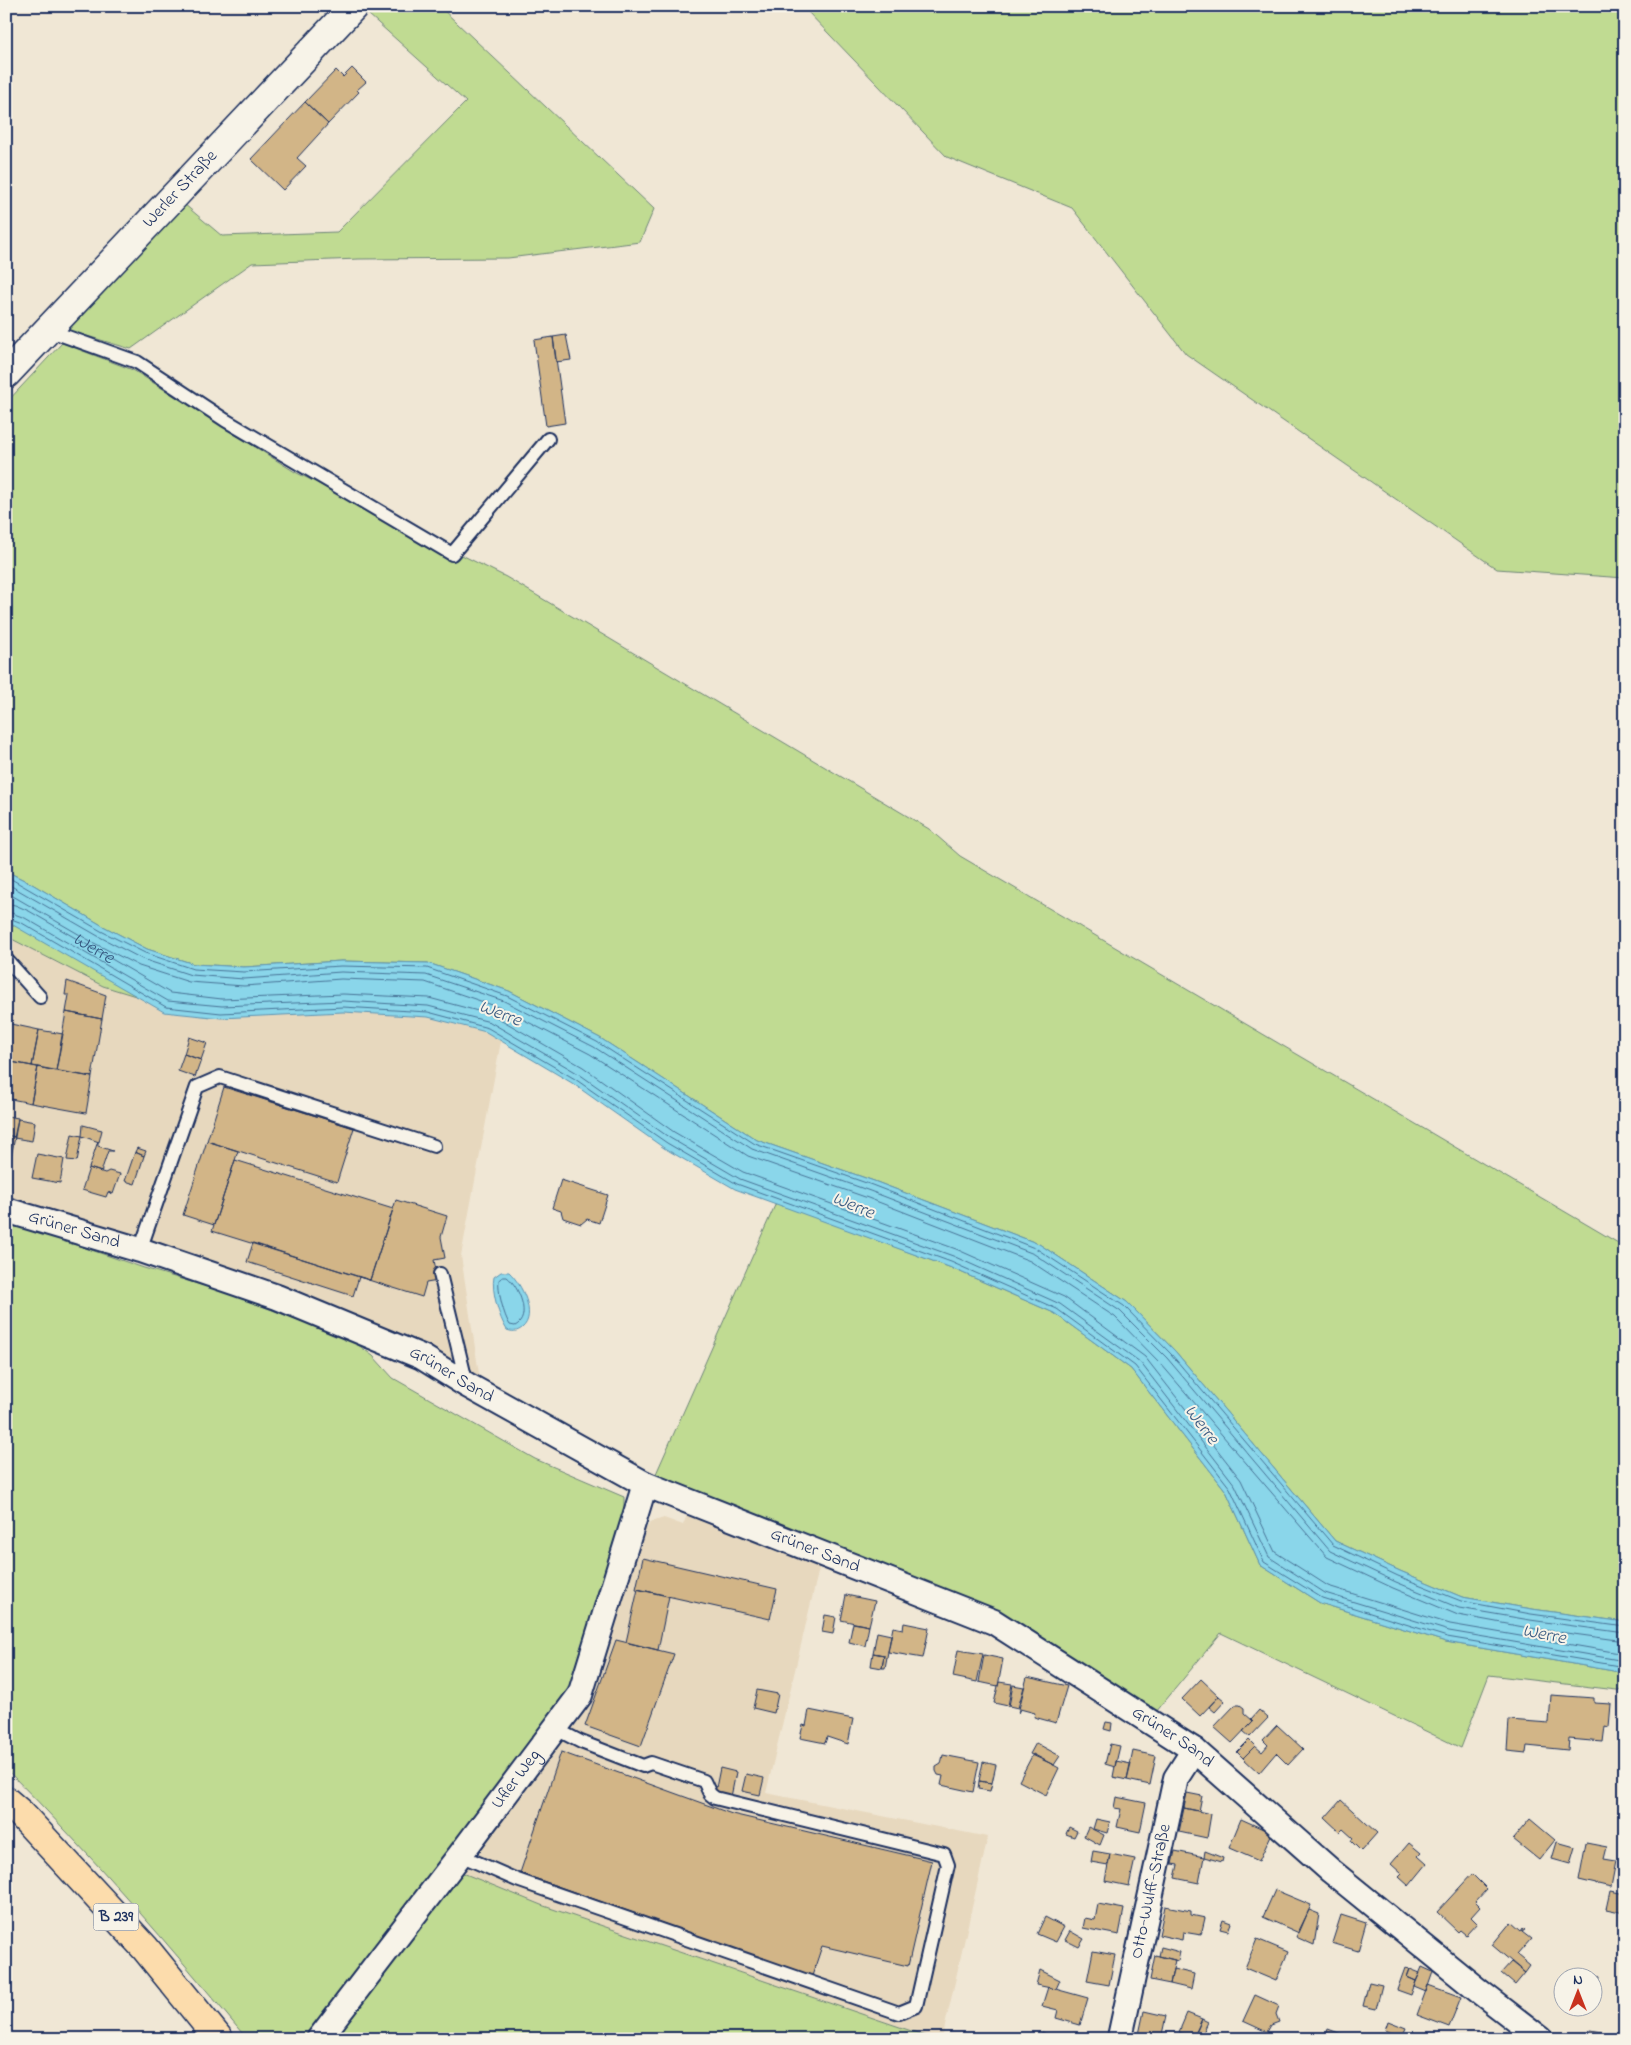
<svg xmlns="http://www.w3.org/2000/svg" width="1631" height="2045" font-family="'Indie Flower',sans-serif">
<rect width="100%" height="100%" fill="#f0e7d5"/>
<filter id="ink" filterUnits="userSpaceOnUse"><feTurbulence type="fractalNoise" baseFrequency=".02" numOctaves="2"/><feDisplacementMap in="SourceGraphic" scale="10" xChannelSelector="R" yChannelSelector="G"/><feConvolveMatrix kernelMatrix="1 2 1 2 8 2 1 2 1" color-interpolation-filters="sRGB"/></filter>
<g filter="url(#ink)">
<path fill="#e7d8be" d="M 6,936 L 103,986 L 139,997 L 164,1012 L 221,1018 L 343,1012 L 428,1017 L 486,1032 L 501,1041 L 461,1256 L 481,1387 L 122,1235 L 6,1198 Z
M 689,1510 L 821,1560 L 766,1793 L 988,1837 L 942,2039 L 935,2039 L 541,1905 L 458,1871 L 588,1698 L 632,1547 L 651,1522 L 664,1518 L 683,1525 Z"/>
<path fill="#c0db92" stroke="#6e8578" d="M 375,6 L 439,6 L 654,209 L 640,242 L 508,258 L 359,259 L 252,263 L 131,349 L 67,330 L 184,204 L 222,236 L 337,232 L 466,102 L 368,14 Z
M 807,6 L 1625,6 L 1625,578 L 1497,569 L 1186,354 L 1072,208 L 947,157 L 806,10 Z
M 62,343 L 133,370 L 295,472 L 506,577 L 929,829 L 960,856 L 1625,1247 L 1625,1622 L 1532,1609 L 1462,1597 L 1400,1571 L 1335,1541 L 1175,1351 L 1127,1302 L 1039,1244 L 874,1181 L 757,1140 L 600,1038 L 509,991 L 428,963 L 341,961 L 244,967 L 194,964 L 147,949 L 103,926 L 32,884 L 6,871 L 6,403 Z
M 6,921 L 20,927 L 139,997 L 103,986 L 6,936 Z
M 776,1203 L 949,1267 L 1054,1313 L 1131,1369 L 1226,1491 L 1260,1565 L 1320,1603 L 1446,1642 L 1625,1673 L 1625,1691 L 1489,1675 L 1461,1748 L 1221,1633 L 1156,1712 L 997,1616 L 655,1476 Z
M 6,1221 L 144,1268 L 228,1293 L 353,1341 L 373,1356 L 393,1378 L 535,1459 L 624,1497 L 624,1515 L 568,1690 L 328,2016 L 308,2039 L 247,2039 C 170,1946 92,1855 6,1769 Z
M 458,1871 L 541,1905 L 935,2039 L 328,2039 Z"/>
<path fill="#8ad6ea" stroke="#5e93b2" d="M 6,871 L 32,884 L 103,926 L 147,949 L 194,964 L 244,967 L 341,961 L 428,963 L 509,991 L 600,1038 L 757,1140 L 874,1181 L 1039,1244 L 1127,1302 L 1175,1351 L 1335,1541 L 1400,1571 L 1462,1597 L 1532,1609 L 1625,1622 L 1625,1673 L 1446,1642 L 1320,1603 L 1260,1565 L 1226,1491 L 1131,1369 L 1054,1313 L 949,1267 L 735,1189 L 664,1148 L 572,1083 L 486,1032 L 428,1017 L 343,1012 L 221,1018 L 164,1012 L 6,921 Z
M 501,1272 L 509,1272 C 521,1283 538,1315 522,1328 C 517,1332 512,1332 507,1330 C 499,1318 491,1290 494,1277 Z"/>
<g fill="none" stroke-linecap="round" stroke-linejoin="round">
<g stroke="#477296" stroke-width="1">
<path d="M 6,876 L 101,931 L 145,953 L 193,969 L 244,972 L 341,966 L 427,968 L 507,996 L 597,1042 L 755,1144 L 872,1185 L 1037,1249 L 1124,1306 L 1171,1354 L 1333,1545 L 1398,1576 L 1461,1601 L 1531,1614 L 1625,1627"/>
<path d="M 6,883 L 98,936 L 142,959 L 191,975 L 244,979 L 341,972 L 426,975 L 504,1001 L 594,1047 L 752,1149 L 870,1191 L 1034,1254 L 1120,1311 L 1167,1358 L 1330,1551 L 1396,1582 L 1459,1608 L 1530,1620 L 1625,1633"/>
<path d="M 6,892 L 94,943 L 139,966 L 189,982 L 244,986 L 341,979 L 425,982 L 501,1008 L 590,1054 L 748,1156 L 868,1198 L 1030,1261 L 1115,1317 L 1161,1364 L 1327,1557 L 1393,1588 L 1458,1615 L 1529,1628 L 1625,1641"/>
<path id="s1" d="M 6,903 L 15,905 L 29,911 L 170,993 L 222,999 L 343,994 L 429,998 L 493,1015 L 583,1067 L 674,1132 L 743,1172 L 956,1249 L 1064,1297 L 1145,1357 L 1241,1480 L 1275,1552 L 1328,1586 L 1450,1624 L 1625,1654"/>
<path d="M 6,911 L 25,918 L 168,1001 L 222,1006 L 343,1001 L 428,1006 L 490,1022 L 579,1074 L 670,1138 L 740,1179 L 953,1256 L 1060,1304 L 1140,1362 L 1235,1485 L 1269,1557 L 1325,1593 L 1449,1631 L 1625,1661"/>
<path d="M 6,917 L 22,923 L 166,1007 L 221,1013 L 343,1007 L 428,1012 L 488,1028 L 575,1079 L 667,1143 L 737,1184 L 951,1262 L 1057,1309 L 1135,1366 L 1230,1488 L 1264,1562 L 1322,1598 L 1447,1637 L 1625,1667"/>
<path d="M 503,1277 L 507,1277 C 519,1286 532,1318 515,1326 L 510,1325 C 504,1317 497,1289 499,1280 Z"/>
</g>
</g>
<path fill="#d2b587" stroke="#1b2f5e" d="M 352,68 L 366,82 L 357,90 L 359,92 L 328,124 L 305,102 L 336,70 L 343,77 Z
M 305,102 L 328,124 L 297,158 L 306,166 L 283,190 L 251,159 Z
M 566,335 L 571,360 L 556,362 L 553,337 Z
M 553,337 L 565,423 L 546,426 L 534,340 Z
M 67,981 L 106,995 L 102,1019 L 66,1012 L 69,995 L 65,995 Z
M 66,1012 L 102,1019 L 92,1077 L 56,1071 Z
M 6,1023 L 39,1030 L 32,1066 L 6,1061 Z
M 39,1030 L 63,1034 L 56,1071 L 32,1066 Z
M 189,1037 L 207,1043 L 201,1060 L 184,1054 Z
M 184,1054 L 201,1060 L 195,1077 L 178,1071 Z
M 6,1061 L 38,1067 L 31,1103 L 6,1098 Z
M 38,1067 L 92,1077 L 86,1113 L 31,1103 Z
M 224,1087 L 354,1128 L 337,1182 L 207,1141 Z
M 7,1116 L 18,1118 L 15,1137 L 6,1135 Z
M 18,1119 L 35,1122 L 32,1141 L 14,1138 Z
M 83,1125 L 102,1130 L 99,1142 L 82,1136 Z
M 72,1134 L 82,1136 L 77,1161 L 67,1160 Z
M 6,1135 L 15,1137 L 9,1167 L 6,1166 Z
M 98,1141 L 98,1146 L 113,1151 L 108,1151 L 101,1172 L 89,1168 Z
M 207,1141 L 238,1151 L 214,1225 L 183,1215 Z
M 137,1148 L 146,1151 L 144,1156 L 135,1152 Z
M 135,1152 L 144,1156 L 135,1184 L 125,1181 Z
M 37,1154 L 64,1159 L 60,1183 L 32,1178 Z
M 235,1160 L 393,1209 L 370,1280 L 212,1231 Z
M 89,1168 L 105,1173 L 109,1171 L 120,1174 L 113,1194 L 108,1192 L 106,1197 L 82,1190 Z
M 561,1180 L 608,1195 L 599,1223 L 587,1219 L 581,1224 L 563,1218 L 561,1211 L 552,1208 Z
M 396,1200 L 447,1216 L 441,1237 L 445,1258 L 434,1260 L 438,1281 L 426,1283 L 422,1297 L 359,1277 L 370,1280 Z
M 253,1243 L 359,1277 L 353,1296 L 247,1262 Z
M 643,1558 L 777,1589 L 770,1619 L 636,1589 Z
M 638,1589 L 669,1596 L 658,1650 L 626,1642 Z
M 846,1595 L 875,1601 L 869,1626 L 841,1620 Z
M 825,1615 L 836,1617 L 833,1634 L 822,1632 Z
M 853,1623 L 869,1626 L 865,1646 L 849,1642 Z
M 904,1623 L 929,1628 L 923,1658 L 888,1652 L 893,1627 L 903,1629 Z
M 877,1632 L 891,1635 L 885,1668 L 882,1668 L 884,1655 L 873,1653 Z
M 616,1640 L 674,1654 L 641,1746 L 585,1726 Z
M 958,1650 L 983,1654 L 977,1682 L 953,1677 Z
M 873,1653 L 884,1655 L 882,1668 L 871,1666 Z
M 984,1655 L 1003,1659 L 998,1686 L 979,1682 Z
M 1027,1677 L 1067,1686 L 1056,1723 L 1034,1717 L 1035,1713 L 1020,1709 L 1018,1713 Z
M 1201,1679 L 1219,1696 L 1200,1716 L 1182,1699 Z
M 999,1682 L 1012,1684 L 1008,1706 L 994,1703 Z
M 1013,1685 L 1024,1687 L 1018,1708 L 1009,1706 Z
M 757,1690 L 778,1694 L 774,1713 L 753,1708 Z
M 1551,1695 L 1594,1698 L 1594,1703 L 1611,1704 L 1609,1727 L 1605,1726 L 1603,1742 L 1569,1739 L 1568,1750 L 1527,1746 L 1526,1753 L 1507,1751 L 1509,1720 L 1549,1723 Z
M 1219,1696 L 1225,1701 L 1215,1712 L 1209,1707 Z
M 1235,1705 L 1240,1705 L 1244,1708 L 1244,1713 L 1253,1721 L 1232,1743 L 1214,1727 Z
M 809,1710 L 853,1719 L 848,1744 L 827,1737 L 825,1743 L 800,1738 L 803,1725 L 806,1726 Z
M 1259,1710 L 1268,1718 L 1250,1737 L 1243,1731 L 1253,1721 L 1251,1719 Z
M 1106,1722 L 1112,1723 L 1111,1731 L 1104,1729 Z
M 1277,1725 L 1303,1749 L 1288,1765 L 1276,1753 L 1259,1773 L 1243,1758 L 1255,1746 L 1262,1752 L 1268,1745 L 1263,1740 Z
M 1249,1740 L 1255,1746 L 1243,1758 L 1237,1752 Z
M 1036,1743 L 1060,1756 L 1054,1765 L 1030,1754 Z
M 1110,1744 L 1120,1746 L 1115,1767 L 1105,1764 Z
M 1133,1751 L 1156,1756 L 1150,1785 L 1127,1780 Z
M 561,1752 L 732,1814 L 932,1861 L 908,1966 L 822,1946 L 812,1976 L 520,1873 Z
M 1033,1754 L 1059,1768 L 1046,1795 L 1019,1781 Z
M 943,1755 L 979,1762 L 973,1792 L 941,1785 L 943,1776 L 938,1775 L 936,1771 L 936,1767 L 941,1764 Z
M 1116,1761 L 1131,1764 L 1127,1780 L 1113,1777 Z
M 983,1762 L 996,1765 L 992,1783 L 979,1781 Z
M 720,1768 L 736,1772 L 731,1797 L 715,1793 Z
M 746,1774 L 764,1778 L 760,1795 L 742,1791 Z
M 979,1781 L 992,1783 L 990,1791 L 978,1789 Z
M 1187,1793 L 1202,1796 L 1199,1811 L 1184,1808 Z
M 1116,1797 L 1146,1803 L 1140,1832 L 1117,1827 L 1121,1809 L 1114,1808 Z
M 1341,1800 L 1377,1833 L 1361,1851 L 1351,1841 L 1353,1838 L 1343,1829 L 1340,1832 L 1325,1818 Z
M 1184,1808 L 1211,1814 L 1207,1838 L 1179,1832 Z
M 1096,1819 L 1110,1822 L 1107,1833 L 1093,1829 Z
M 1241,1819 L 1272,1833 L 1259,1861 L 1229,1848 Z
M 1530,1819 L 1555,1840 L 1539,1860 L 1513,1839 Z
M 1069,1827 L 1077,1831 L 1074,1837 L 1066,1834 Z
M 1088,1827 L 1104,1835 L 1100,1845 L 1084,1836 Z
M 1557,1842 L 1575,1847 L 1570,1864 L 1552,1859 Z
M 1409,1843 L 1421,1853 L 1418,1856 L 1427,1864 L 1409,1886 L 1399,1877 L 1402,1874 L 1391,1864 Z
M 1586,1843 L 1607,1847 L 1604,1859 L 1616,1861 L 1611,1887 L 1598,1884 L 1596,1885 L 1596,1884 L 1579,1880 Z
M 1093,1851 L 1110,1854 L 1108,1865 L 1091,1862 Z
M 1175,1851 L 1204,1857 L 1199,1883 L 1175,1878 L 1178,1865 L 1172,1864 Z
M 1205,1851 L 1223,1858 L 1222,1862 L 1204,1857 Z
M 1110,1854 L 1135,1859 L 1129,1886 L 1105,1881 Z
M 1472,1874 L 1487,1889 L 1475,1902 L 1480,1907 L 1471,1917 L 1477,1923 L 1466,1935 L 1460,1930 L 1458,1932 L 1437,1912 Z
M 1275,1890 L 1311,1905 L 1299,1933 L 1263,1917 Z
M 1610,1891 L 1625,1894 L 1625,1913 L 1606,1909 Z
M 1098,1904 L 1124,1909 L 1119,1935 L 1083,1928 L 1085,1918 L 1095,1920 Z
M 1165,1906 L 1191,1911 L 1191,1915 L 1205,1918 L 1201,1935 L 1183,1932 L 1182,1940 L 1159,1935 Z
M 1309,1910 L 1319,1914 L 1314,1945 L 1296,1937 Z
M 1341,1915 L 1366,1923 L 1358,1951 L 1332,1943 Z
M 1045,1917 L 1064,1927 L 1056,1942 L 1037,1934 Z
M 1223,1920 L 1231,1923 L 1228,1931 L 1220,1929 Z
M 1511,1922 L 1521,1931 L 1523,1928 L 1525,1930 L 1522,1932 L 1531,1939 L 1517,1955 L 1530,1966 L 1525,1973 L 1492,1945 Z
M 1070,1931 L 1084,1939 L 1079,1947 L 1065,1940 Z
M 1257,1939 L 1288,1952 L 1276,1981 L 1245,1968 Z
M 1161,1947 L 1180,1952 L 1178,1961 L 1159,1956 Z
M 1093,1951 L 1115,1955 L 1109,1985 L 1087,1981 Z
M 1155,1955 L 1175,1960 L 1170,1984 L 1150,1980 Z
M 1511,1962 L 1525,1973 L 1515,1985 L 1501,1973 Z
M 1422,1967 L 1433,1972 L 1426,1992 L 1414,1987 Z
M 1405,1968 L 1410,1969 L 1407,1977 L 1416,1981 L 1411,1995 L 1397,1990 Z
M 1173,1969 L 1194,1974 L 1191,1989 L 1170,1984 Z
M 1410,1969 L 1420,1973 L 1416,1981 L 1407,1977 Z
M 1040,1970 L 1060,1980 L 1056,1989 L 1036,1985 Z
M 1568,1970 L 1600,1977 L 1594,2009 L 1587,2008 L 1594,2008 L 1594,1978 L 1569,1978 L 1570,1972 Z
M 1369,1982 L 1382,1985 L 1376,2009 L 1363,2006 Z
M 1428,1985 L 1461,1997 L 1449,2027 L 1417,2015 Z
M 1048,1987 L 1088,1998 L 1080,2025 L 1056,2018 L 1058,2010 L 1042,2006 Z
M 1255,1995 L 1279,2006 L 1276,2014 L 1279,2022 L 1271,2025 L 1267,2032 L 1243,2021 Z
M 1144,2011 L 1166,2016 L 1161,2039 L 1138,2039 Z
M 1187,2013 L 1202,2019 L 1193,2038 L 1179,2032 Z
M 1202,2019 L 1208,2022 L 1200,2039 L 1196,2039 L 1194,2038 Z
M 1388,2021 L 1406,2028 L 1402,2037 L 1385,2030 Z
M 1328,2029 L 1355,2039 L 1325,2039 Z
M 1591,2030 L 1602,2032 L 1600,2039 L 1589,2039 Z
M 1042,2032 L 1059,2039 L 1040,2039 Z"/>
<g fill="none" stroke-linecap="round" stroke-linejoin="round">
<defs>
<path id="service" d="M 48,330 L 137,362 L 225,420 L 452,554 L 548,439
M 6,959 L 40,997
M 140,1250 L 197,1087 L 220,1077 L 434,1146
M 440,1274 L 467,1385
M 460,1855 L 517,1880 L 899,2013 L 916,2006 L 948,1865 L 944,1854 L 715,1798 L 710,1794 L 704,1781 L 651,1763 L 643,1766 L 581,1742 L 554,1728"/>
<g id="minor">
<path id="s2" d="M 6,1210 L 140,1250 L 277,1297 L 422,1357 L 467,1385 L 645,1484 L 994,1622 L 1194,1750 L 1331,1871 L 1480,1992 L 1541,2039"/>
<path id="s3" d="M 1120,2037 L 1176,1778 L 1194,1750"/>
<path id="s4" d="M 319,2039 L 460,1855 L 580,1695 L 645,1484"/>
</g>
<g id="secondary">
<path id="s5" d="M 6,374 L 354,6"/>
</g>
<path id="primary" d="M 6,1801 L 21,1814 L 145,1948 L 219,2039"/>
</defs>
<use href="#service" stroke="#1b2f5e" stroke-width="16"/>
<use href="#minor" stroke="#1b2f5e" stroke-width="28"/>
<use href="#secondary" stroke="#1b2f5e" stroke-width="31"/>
<use href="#primary" stroke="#1b2f5e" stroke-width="31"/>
<use href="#service" stroke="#f7f3e8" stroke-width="12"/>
<use href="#minor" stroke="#f7f3e8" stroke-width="24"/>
<use href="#secondary" stroke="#f7f3e8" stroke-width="28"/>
<use href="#primary" stroke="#fcdcac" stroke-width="28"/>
</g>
</g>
<g text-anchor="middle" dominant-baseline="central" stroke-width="4" stroke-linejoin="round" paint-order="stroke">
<rect fill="#f7f3e8" stroke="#5d6a87" stroke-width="1" x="93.5" y="1903.5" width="45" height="27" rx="4"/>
<g font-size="16" font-weight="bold" fill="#1b2f5e">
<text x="116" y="1917">B 239</text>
</g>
<g font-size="18" fill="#1b2f5e" stroke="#f7f3e8">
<text stroke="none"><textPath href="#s5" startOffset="254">Werler Straße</textPath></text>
<text stroke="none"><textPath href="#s2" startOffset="71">Grüner Sand</textPath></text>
<text stroke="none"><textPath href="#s2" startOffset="476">Grüner Sand</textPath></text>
<text stroke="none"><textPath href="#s2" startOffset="881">Grüner Sand</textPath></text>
<text stroke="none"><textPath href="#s2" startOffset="1286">Grüner Sand</textPath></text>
<text stroke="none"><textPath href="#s4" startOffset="326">Ufler Weg</textPath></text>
<text stroke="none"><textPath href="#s3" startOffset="149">Otto-Wulff-Straße</textPath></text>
</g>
<g font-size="19" font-style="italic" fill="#375981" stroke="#f7f3e8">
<text stroke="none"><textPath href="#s1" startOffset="99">Werre</textPath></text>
<text transform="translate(500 1014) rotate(21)">Werre</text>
<text transform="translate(853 1206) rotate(22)">Werre</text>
<text transform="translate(1201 1425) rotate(53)">Werre</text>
<text transform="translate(1544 1635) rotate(11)">Werre</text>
</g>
</g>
<rect width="1631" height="2045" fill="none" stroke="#f7f3e8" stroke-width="25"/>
<rect x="12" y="12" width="1606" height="2020" fill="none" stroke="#1b2f5e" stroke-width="2" filter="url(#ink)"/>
<g transform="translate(1578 1992)"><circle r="24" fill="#f7f3e8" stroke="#9fa5b1"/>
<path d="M0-4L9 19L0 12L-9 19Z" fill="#c8321e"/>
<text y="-8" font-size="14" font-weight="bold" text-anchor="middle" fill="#1b2f5e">N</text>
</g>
</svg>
